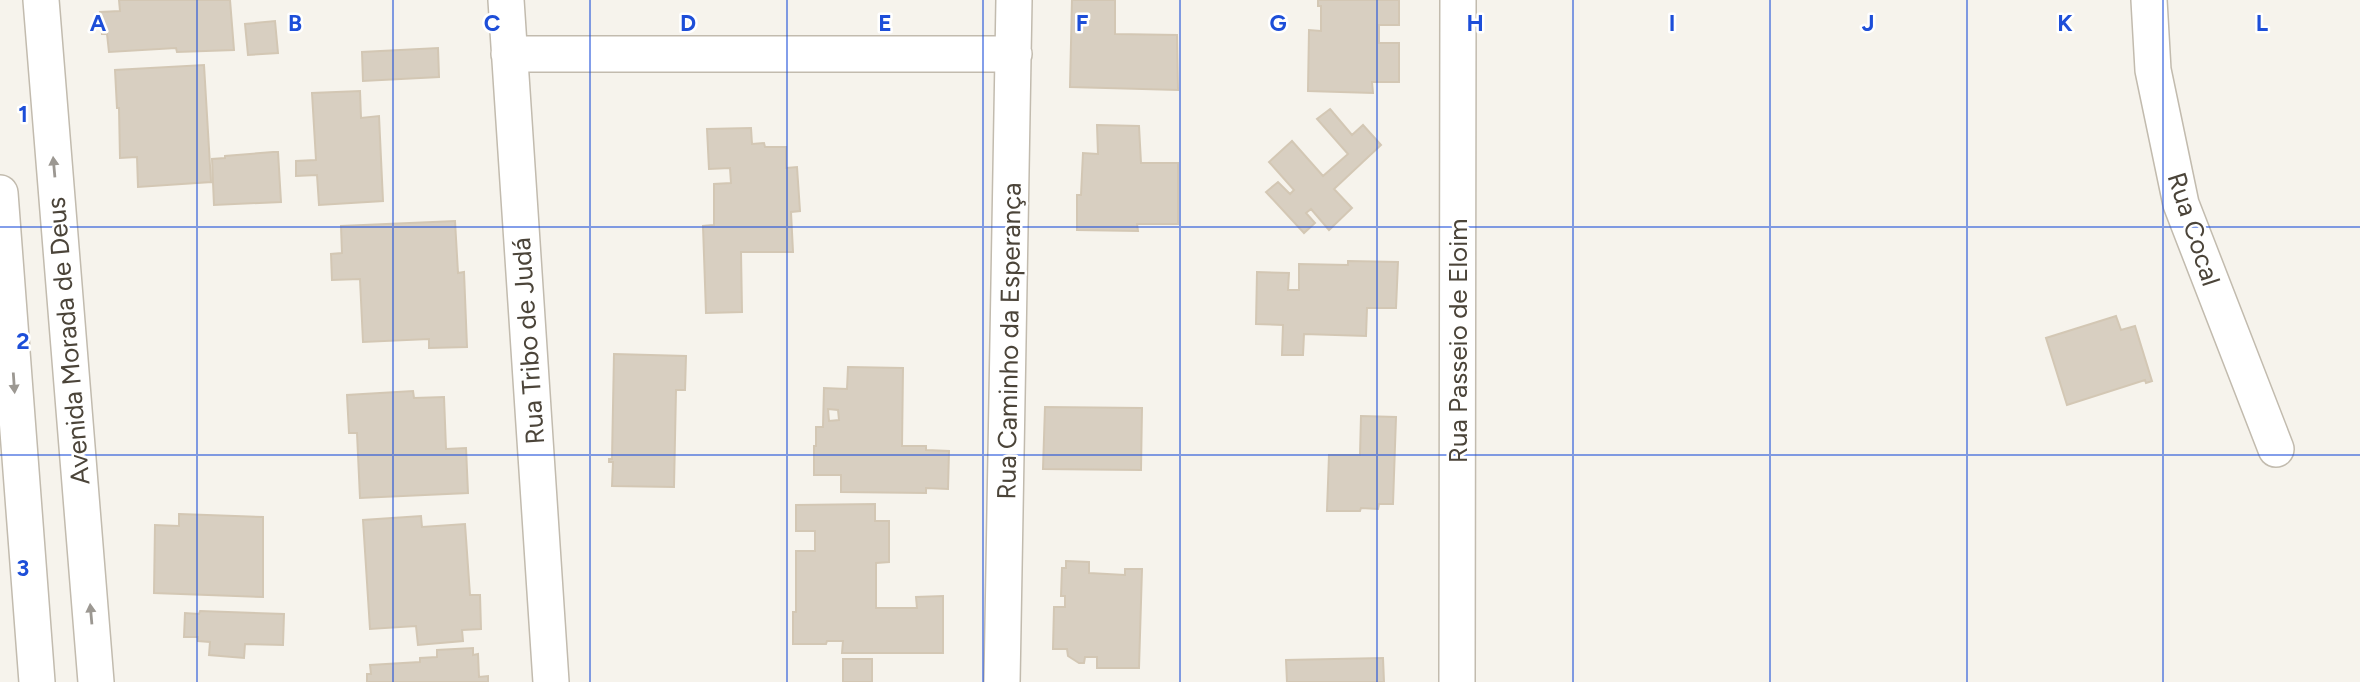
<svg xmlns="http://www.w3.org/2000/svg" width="2360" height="682" font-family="Figtree,sans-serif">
<rect width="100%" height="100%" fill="#f6f3ec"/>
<path fill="#d8cfc1" stroke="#d3c7b4" stroke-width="2" fill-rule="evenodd" d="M 119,0 L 230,0 L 234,50 L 177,52 L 176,48 L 109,52 L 107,34 L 102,34 L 100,12 L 120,11 Z
M 1072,0 L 1115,0 L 1115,34 L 1177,35 L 1178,90 L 1070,87 Z
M 1318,0 L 1399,0 L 1399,25 L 1379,25 L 1379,43 L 1399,43 L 1399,82 L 1372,82 L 1373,93 L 1308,91 L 1309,30 L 1321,31 L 1321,6 L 1318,6 Z
M 275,21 L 278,53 L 248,55 L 245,24 Z
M 438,48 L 439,77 L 363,81 L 362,52 Z
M 204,65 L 211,182 L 138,187 L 137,157 L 120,158 L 119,108 L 117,108 L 115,70 Z
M 360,91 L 361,118 L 379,116 L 383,201 L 319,205 L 317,175 L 296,176 L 296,161 L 316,160 L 312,93 Z
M 1330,109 L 1352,135 L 1363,125 L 1381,145 L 1334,189 L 1352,208 L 1329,230 L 1311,209 L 1306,213 L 1315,223 L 1304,233 L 1266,192 L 1278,182 L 1290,194 L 1294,190 L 1269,162 L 1292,141 L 1323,176 L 1348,154 L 1317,119 Z
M 1097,125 L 1139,126 L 1141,163 L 1178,163 L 1178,224 L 1137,224 L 1138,231 L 1077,230 L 1077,195 L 1081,195 L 1083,153 L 1098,154 Z
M 751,128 L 752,144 L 764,143 L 765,147 L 786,147 L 786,168 L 797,167 L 800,211 L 791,212 L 793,252 L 741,252 L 742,312 L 706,313 L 703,226 L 714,225 L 714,184 L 731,183 L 730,168 L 709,169 L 707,129 Z
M 273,152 L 278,152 L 281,202 L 214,205 L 212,159 L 225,158 L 225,156 Z
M 455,221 L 458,273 L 464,272 L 467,347 L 429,348 L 429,339 L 363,342 L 360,279 L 332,280 L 331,254 L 342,253 L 341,226 Z
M 1348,261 L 1398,262 L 1396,308 L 1367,308 L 1366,336 L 1304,334 L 1303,355 L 1282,355 L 1283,325 L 1256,324 L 1257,272 L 1289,273 L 1288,290 L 1299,290 L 1299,264 L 1348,265 Z
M 2116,316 L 2121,330 L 2135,326 L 2152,381 L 2146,383 L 2145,380 L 2067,405 L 2046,338 Z
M 614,354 L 686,356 L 685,390 L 676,390 L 674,487 L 612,486 L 613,462 L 609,462 L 609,459 L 612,459 Z
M 848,367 L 903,368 L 902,446 L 926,446 L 926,450 L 949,451 L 948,489 L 926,488 L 926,493 L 841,492 L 841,475 L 814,475 L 814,446 L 816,446 L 816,427 L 823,427 L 824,388 L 847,389 ZM 828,409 L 838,410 L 839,420 L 829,421 Z
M 413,391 L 414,398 L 444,397 L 446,449 L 466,448 L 468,493 L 360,498 L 357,433 L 349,433 L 347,395 Z
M 1045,407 L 1142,408 L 1141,470 L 1043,469 Z
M 1361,416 L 1396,417 L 1393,504 L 1379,504 L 1378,509 L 1361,508 L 1360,511 L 1327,511 L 1329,455 L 1360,455 Z
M 875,504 L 875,521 L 889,521 L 889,562 L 876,563 L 876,608 L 917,608 L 916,597 L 943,596 L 943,653 L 842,653 L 843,641 L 827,641 L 826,644 L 793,644 L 793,612 L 796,612 L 796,551 L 815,551 L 815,531 L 796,531 L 796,505 Z
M 179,514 L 263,517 L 263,597 L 154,593 L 155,525 L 179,526 Z
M 421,516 L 422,527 L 465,524 L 470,595 L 480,595 L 481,629 L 462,630 L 463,641 L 418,645 L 416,626 L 370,629 L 363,520 Z
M 1066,561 L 1089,562 L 1089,573 L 1125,575 L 1125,569 L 1142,569 L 1139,668 L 1097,668 L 1097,657 L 1085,657 L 1084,663 L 1079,663 L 1068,656 L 1067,649 L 1053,649 L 1054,607 L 1065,607 L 1065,596 L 1061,596 L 1062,568 L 1066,568 Z
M 200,611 L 284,614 L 283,645 L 245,644 L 244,658 L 209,655 L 210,642 L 198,641 L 198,637 L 184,637 L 185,613 L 199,614 Z
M 473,648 L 473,655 L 478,654 L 479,677 L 488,676 L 488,682 L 367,682 L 367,674 L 371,674 L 370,665 L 420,662 L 420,658 L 437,657 L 437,650 Z
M 1383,658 L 1384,682 L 1287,682 L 1286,660 Z
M 843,659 L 872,659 L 872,682 L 843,682 Z"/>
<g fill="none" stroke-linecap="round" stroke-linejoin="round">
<defs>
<path id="minor" d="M 41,0 L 96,682
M 506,0 L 551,682
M 2149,0 L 2153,70 L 2181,204 L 2276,449
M 509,54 L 1014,54
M 0,193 L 37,682
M 1002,682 L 1014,0
M 1457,682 L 1458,0"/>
</defs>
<use href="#minor" stroke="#c2bbae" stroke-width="38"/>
<use href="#minor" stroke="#fff" stroke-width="35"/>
</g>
<defs><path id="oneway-solid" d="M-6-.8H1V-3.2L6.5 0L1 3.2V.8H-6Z" transform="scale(1.75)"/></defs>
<g fill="#9c9892">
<use href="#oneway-solid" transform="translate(54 167) rotate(-95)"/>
<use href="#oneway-solid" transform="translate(14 383) rotate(86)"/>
<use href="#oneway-solid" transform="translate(91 614) rotate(-95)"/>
</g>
<path fill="none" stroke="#1d4ed8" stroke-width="2" stroke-opacity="0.55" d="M 197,0 L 197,682M 393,0 L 393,682M 590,0 L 590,682M 787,0 L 787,682M 983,0 L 983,682M 1180,0 L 1180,682M 1377,0 L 1377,682M 1573,0 L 1573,682M 1770,0 L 1770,682M 1967,0 L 1967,682M 2163,0 L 2163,682M 0,227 L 2360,227M 0,455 L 2360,455"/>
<g text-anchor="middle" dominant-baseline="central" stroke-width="5" stroke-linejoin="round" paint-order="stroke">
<g font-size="26" fill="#4b4439" stroke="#fff">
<text transform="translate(2194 229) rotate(72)">Rua Cocal</text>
<text transform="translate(68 341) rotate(-95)">Avenida Morada de Deus</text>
<text transform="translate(528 341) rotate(-94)">Rua Tribo de Judá</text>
<text transform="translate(1009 341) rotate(-89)">Rua Caminho da Esperança</text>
<text transform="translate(1458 341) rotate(-90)">Rua Passeio de Eloim</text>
</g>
</g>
<g font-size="23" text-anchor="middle" font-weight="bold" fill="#1d4ed8" stroke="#fff" stroke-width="5" stroke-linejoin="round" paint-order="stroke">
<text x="98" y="31">A</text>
<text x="295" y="31">B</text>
<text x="492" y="31">C</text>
<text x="688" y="31">D</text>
<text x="885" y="31">E</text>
<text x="1082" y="31">F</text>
<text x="1278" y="31">G</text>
<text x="1475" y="31">H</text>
<text x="1672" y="31">I</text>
<text x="1868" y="31">J</text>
<text x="2065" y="31">K</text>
<text x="2262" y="31">L</text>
<text x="23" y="122">1</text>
<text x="23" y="349">2</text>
<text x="23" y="576">3</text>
</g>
</svg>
